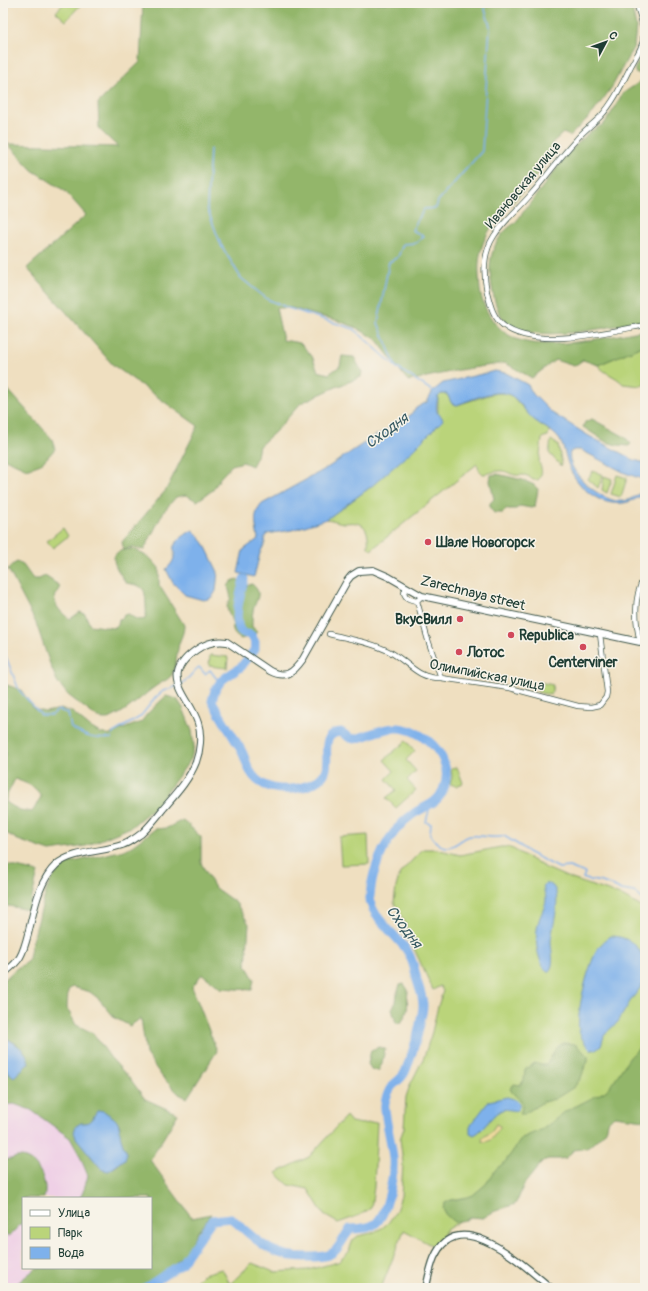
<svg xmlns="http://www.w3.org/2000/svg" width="648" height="1291" font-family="Pangolin,sans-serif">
<rect width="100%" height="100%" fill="#f7f3e8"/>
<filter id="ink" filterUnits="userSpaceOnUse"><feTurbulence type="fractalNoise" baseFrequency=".025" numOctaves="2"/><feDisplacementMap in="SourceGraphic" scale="8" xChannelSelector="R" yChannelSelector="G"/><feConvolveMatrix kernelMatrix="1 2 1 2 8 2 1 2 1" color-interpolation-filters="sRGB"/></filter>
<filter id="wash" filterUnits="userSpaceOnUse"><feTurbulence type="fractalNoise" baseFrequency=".012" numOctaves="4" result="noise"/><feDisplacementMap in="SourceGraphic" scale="16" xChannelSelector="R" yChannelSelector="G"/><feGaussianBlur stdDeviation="0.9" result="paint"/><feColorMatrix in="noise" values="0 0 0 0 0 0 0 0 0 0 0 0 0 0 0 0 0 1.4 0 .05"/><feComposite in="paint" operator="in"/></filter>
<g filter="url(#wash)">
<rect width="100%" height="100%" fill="#efdfc0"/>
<path fill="#efd0e6" d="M 3,1079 L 52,1111 L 99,1174 L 91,1198 L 23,1198 L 23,1268 L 46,1268 L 38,1288 L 3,1288 Z"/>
<path fill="#bad47a" stroke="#6c8857" d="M 64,3 L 82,3 L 66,21 L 56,12 Z
M 645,345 L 645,384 L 641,386 L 623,384 C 615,375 604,374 598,365 Z
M 495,393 L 505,393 L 512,396 L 533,419 L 549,430 L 548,436 L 544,437 L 542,439 L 539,462 C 541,469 544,471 538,480 L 533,480 C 531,479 530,477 528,476 C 524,474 519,476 515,475 C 509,474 506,470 499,471 C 494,471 489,474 483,474 L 479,470 L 477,464 L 371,550 L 368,547 C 369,537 368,525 357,523 C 352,522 348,523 343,523 C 338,522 333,520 327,519 L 372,486 L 442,417 L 438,413 L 438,397 L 441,394 L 447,394 L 452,404 L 457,405 Z
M 551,440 L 558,445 L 562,465 L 561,466 L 549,453 Z
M 593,471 L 603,475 L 598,488 L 588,479 Z
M 617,475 L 627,478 L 621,497 L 611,494 Z
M 604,476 L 612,479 L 607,493 L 602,490 Z
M 63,528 L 68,536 L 53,548 L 47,541 Z
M 210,655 L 228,657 L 227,668 L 209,666 Z
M 539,682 L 553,685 L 551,695 L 537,692 Z
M 406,741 L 415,751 L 406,760 L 416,771 L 407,780 L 416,790 L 396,808 L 386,798 L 396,790 L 386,779 L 394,771 L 384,760 Z
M 457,767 L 463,783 L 456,786 L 450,784 L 452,777 L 451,768 Z
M 368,835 L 369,864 L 341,865 L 339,837 Z
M 501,847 L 507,847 L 513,849 L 546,868 L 569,878 L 620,895 L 645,909 L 645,1048 L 610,1092 L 531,1174 L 446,1230 L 436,1248 L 404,1230 L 381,1288 L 189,1288 L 203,1274 L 222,1269 L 230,1284 L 252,1263 L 274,1272 L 308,1270 L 338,1262 L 349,1252 L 351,1245 L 353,1240 L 358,1236 L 372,1233 L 382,1228 L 389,1222 L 396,1211 L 401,1196 L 403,1163 L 400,1139 L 404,1128 L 406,1097 L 410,1085 L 424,1057 L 432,1032 L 438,1006 L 443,991 L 440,986 L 433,990 L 411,942 L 404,921 L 394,903 L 396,887 L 400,873 L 423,849 L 436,849 L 460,855 Z
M 346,1116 L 351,1122 L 362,1124 L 377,1122 L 374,1187 L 371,1208 L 360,1215 L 338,1223 L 324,1215 L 308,1189 L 289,1185 L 276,1173 L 309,1157 Z"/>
<path fill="#93b66a" stroke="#597a4f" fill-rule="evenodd" d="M 143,3 L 631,3 L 636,27 L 634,46 L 612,87 L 593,113 L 570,136 L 563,133 L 552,143 L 552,157 C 541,170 530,184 519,196 C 509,207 496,218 489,231 C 477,252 478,267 480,290 C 483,311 498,333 519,340 C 549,351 613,336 645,330 L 645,345 L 598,365 L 583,360 L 574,366 L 555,360 L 532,378 L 505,363 L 459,370 L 408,381 L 376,339 L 355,327 L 333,319 L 319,316 L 292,308 L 276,308 L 283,340 L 300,343 L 312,356 L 318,371 L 329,374 L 340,366 L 342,356 L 354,357 L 362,372 L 361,377 L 336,387 L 301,403 L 275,432 L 259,446 L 257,456 L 252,466 L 243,462 L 232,465 L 220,478 L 213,490 L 197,501 L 186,495 L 176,497 L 164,511 L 144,550 L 131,547 L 124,550 L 122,542 L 166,490 L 198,426 L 113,365 L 27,268 L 86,215 L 65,191 L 32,170 L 8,144 L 118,147 L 99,129 L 98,103 L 140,62 Z
M 645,49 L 645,320 C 612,326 531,347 505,321 C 494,309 492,288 490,272 C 489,253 498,233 515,223 L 570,151 L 591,131 L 604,124 L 616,106 L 622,94 L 641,81 L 643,75 L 635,72 L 635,68 Z
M 3,384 L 52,439 L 55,449 L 41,464 L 27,469 L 3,458 Z
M 592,419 L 625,437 L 631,444 L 629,446 L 617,445 L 606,442 L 583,427 L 585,422 Z
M 497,474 L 523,480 L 534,485 L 538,489 L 535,507 L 531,508 L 520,506 L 516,509 L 506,509 L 503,513 L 494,513 L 490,508 L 490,503 L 494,499 L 490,481 L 491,475 Z
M 131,549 L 136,550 L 151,559 L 159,568 L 159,585 L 184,625 C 184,636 179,639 178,649 C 176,657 176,669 171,676 C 167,681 161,682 156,686 C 142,696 129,710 113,717 C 108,720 103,719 98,718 L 68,695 L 57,681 L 50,664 L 36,623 L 8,569 L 12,565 L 17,562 L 23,565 L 33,579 L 39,579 L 45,576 L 60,586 C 59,589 57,592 55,595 C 52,604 63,615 70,619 L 80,612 L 85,614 L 90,625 L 113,628 L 118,625 L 119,620 L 124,615 L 129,614 C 135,619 138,621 145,619 C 147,614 146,611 146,606 C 145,588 145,586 126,583 C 122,576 107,559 118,552 C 121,550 127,550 131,549 Z
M 237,579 L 246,586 L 252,584 C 264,594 255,600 253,611 C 252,616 252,622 252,627 L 257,631 L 254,635 L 241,639 C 229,632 235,629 231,619 C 228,610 224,608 231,598 L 228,586 L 232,581 Z
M 7,685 L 21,690 L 34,709 L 45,712 L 61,709 L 72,712 L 90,727 L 100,733 L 108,735 L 141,722 L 148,713 L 166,696 L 177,699 L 183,708 L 192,731 L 194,746 L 191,759 L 157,805 L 131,827 L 86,846 L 50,851 L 18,840 L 8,834 L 3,833 L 3,757 L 6,755 L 5,749 L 3,746 L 3,687 ZM 15,779 C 25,783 37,786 41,797 C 37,802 36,807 32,812 L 20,810 L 6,803 L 6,797 Z
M 183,820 L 201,837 L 201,863 L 215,888 L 236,903 L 249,924 L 246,965 L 254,979 L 252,990 L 221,988 L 202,974 L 192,987 L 217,1051 L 187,1098 L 179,1094 L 163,1078 L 146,1054 L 141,1018 L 130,1026 L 115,1018 L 99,999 L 90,992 L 73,987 L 68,990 L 67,1008 L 76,1025 L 93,1033 L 110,1057 L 131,1080 L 145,1099 L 178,1114 L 150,1160 L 192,1218 L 211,1214 L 196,1234 L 187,1251 L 171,1267 L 139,1288 L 15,1288 L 14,1286 L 36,1268 L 151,1268 L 151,1198 L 80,1198 L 83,1192 L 88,1176 L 79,1154 L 70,1138 L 31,1110 L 14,1104 L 3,1105 L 3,1065 L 9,1074 L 17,1044 L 3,1036 L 3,981 L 17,968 L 26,963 L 29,958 L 31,947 L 46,892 L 51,880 L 59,870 L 69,863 L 124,850 L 132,846 L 155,829 L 167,828 ZM 104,1111 L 108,1115 L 113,1117 L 120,1126 L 119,1132 L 122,1143 L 125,1148 L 125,1159 L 114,1168 L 91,1157 L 88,1151 L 81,1123 C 89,1124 91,1122 95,1115 Z
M 3,864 L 38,872 L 29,910 L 3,905 Z
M 404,984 L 408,990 C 406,1006 411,1008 401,1023 L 396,1023 L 392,1009 L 396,1002 L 397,993 L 400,985 Z
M 645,1036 L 645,1120 L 614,1116 L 608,1122 L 607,1128 L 604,1133 L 591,1145 L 587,1148 L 574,1150 L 566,1158 L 560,1159 L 548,1159 L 543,1161 L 525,1183 L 518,1199 L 515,1204 L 493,1212 L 483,1218 L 471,1217 L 466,1220 L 454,1222 L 445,1214 L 443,1208 L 445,1203 L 451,1200 L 468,1197 L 473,1195 L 486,1184 L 496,1169 L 505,1162 L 522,1138 L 543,1129 L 566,1111 L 604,1092 L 609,1088 L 630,1057 L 638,1049 Z
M 564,1043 L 575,1044 L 588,1056 L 588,1062 L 585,1066 L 581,1078 L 574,1087 L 555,1099 L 543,1102 L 524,1114 L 520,1114 L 522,1108 L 522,1102 C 518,1097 513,1095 510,1089 L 514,1084 L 520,1085 L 524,1080 L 525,1069 L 535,1063 L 541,1065 L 546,1065 C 553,1057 553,1047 564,1043 Z
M 379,1047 L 385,1049 L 382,1063 L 379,1070 L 372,1070 L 368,1064 L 371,1050 Z
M 17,1157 C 36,1155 49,1181 44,1198 L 23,1198 L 23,1222 L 9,1236 L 3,1235 L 3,1160 L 11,1159 Z"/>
<path fill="#eeda9e" stroke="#868c69" d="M 496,1124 L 500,1126 L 500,1128 C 494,1134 492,1143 483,1142 L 482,1138 L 491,1132 Z"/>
<path fill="#7eb1eb" stroke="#4e7790" d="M 495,371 L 506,373 L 528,385 L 533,394 L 552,413 L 589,436 L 634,460 L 645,463 L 645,480 L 625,473 L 581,450 L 574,450 L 570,452 C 565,471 600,500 618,501 C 628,502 637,496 645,489 L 645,493 C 617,516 584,498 570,469 C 566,460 565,449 560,440 C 554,431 541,426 533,419 C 524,411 517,395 504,393 C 489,391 471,400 457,405 L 452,404 L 447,394 L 441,394 L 438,397 C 437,402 436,407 437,412 C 439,415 442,416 443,420 L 413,450 L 372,486 L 327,519 L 292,530 L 267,534 L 265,537 L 265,543 L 260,553 L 254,577 L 238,573 L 243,550 L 258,539 C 256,525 252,515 262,504 L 327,468 L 373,437 L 405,421 L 416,408 L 427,402 L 433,391 L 443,383 Z
M 193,530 L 204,543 L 218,572 L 216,591 L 213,596 L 209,599 L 203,600 L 185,595 L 173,583 L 166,569 C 170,566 174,561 174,556 C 175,552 173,550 174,546 C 177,540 187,533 193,530 Z
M 546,883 C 567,885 551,929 551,942 C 551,950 556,966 548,972 L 546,971 C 536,958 534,935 539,920 C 541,913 546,906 546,899 C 546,893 540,887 546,883 Z
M 611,936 C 628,936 645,948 644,967 C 644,973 641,977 644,983 L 631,1000 L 618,1022 L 608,1031 L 604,1036 L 601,1046 L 596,1050 L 590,1049 C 585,1044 581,1038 579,1031 C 576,1013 587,971 595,954 C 598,946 604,941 611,936 Z
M 3,1036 C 14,1044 27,1048 29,1063 L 14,1077 C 0,1067 3,1052 3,1036 Z
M 507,1097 C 512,1098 517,1100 520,1104 L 518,1110 C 511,1112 506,1107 500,1111 C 489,1117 485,1130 474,1135 L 470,1133 L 470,1126 L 489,1101 Z
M 98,1110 L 104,1111 C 108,1115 113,1116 116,1120 C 121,1126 119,1134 122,1141 C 123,1146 126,1149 127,1153 L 125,1159 L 109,1171 L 103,1170 L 99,1166 L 76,1138 L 74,1132 L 76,1126 L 81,1123 C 92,1124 92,1117 98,1110 Z"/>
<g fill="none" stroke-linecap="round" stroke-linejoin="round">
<path stroke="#7eb1eb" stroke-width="1.5" d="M 210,149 L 207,208 L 221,245 L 241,278 L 267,299 L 288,308 L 354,329 L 395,366
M 434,392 L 396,367 L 378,323 L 389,262 L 398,257 L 403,244 L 416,243 L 424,236 L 412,230 L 424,209 L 436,208 L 438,201 L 482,151 L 490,26 L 483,3
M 3,656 L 6,657 L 19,690 L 41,715 L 52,715 L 58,710 L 68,713 L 71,728 C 86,737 95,740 112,738 L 113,733 L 140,717 L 156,697 L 163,691 L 178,686
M 181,684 C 188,681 192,672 199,667 L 205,674 L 210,670 L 216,678 L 221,681
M 430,806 L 426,822 L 431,824 L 430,834 C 434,840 439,847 447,847 C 456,847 461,838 470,836 C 481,834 493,840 504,836 L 522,847 L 528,852 L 559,868 L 569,867 L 585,873 L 583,878 L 585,879 L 602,882 L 616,887 L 621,890 L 634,892 L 645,901"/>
<path stroke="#7eb1eb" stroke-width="9" d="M 145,1288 L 181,1264 L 212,1220 L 231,1218 C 259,1242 271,1258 310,1257 C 319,1257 329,1257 336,1250 C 341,1244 345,1236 350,1229 C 358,1229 368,1229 375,1224 C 388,1214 394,1175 393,1159 C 392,1145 388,1131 386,1117 C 386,1113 384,1108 385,1104 C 385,1099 389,1090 392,1086 C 396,1082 401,1079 404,1074 C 406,1071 407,1066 409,1062 C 414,1047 419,1034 421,1018 C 422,1014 423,1009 423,1005 C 423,997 419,988 417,980 C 415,970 413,961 408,952 C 398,936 368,915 370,896 C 372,867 388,831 413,814 C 424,806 437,805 443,790 C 456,761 427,730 398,728 C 383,727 368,736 354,739 L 350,738 L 341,732 C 318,733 331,759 325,772 C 321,781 307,786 299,788 C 281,791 260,789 250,771 C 246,764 245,756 240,748 C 231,733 221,717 212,701 L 215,690 L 221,681 L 226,677 L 241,667 L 255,649 L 255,642 L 251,635 C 247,634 242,634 240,630 C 233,617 241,593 244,579"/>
</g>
</g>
<g filter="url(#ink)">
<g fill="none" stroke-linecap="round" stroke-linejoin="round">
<defs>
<path id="minor" d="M 636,3 C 640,15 645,29 643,41 C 641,50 635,58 631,66 C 622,84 614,102 600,117 C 592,125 583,131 576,140 C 560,157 547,176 532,193 C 520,208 504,220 494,236 C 483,253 483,273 487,292 C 490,304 493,318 504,326 C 535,350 608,332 645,325
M 406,587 L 404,593 C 406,599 411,600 417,601 L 422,596
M 417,601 L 427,637 L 441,678
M 329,634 C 349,639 371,642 390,652 C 409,662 417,679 441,678 L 510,688 L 578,706 L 591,707 L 600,705 L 606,697 L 607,692 L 600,634
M 640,642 C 635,621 633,596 645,576"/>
<path id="tertiary" d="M 426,1288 C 428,1278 430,1268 434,1258 C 458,1202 524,1266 551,1288"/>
<path id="secondary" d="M 3,974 C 9,969 16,964 20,957 C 24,950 26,942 28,934 C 34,911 38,882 56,865 C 72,851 103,852 122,845 C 129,843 135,838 141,834 C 149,827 156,818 163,809 C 175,795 189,780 196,762 C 200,751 202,735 198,723 C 189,695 158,677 196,650 C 206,643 215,640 227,642 L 270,671 C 286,679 293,673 303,659 L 347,581 L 351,576 L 359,571 L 373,570 L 389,577 L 422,596 L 645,643"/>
</defs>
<use href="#minor" stroke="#3e5549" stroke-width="6"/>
<use href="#tertiary" stroke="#3e5549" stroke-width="8"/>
<use href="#secondary" stroke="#3e5549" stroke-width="8"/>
<use href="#minor" stroke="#fff" stroke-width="4.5"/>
<use href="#tertiary" stroke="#fff" stroke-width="5.5"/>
<use href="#secondary" stroke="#fff" stroke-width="6"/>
</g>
</g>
<g fill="#d1495b" stroke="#f7f3e8" stroke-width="1.5">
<circle cx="428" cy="542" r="4"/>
<circle cx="460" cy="619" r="4"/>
<circle cx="511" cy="635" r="4"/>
<circle cx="583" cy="647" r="4"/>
<circle cx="459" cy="652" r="4"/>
</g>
<g text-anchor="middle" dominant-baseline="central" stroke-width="3" stroke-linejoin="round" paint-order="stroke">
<g font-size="14" fill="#1f3d34" stroke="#f7f3e8">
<text transform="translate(523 185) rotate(-50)">Ивановская улица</text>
<text transform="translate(473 593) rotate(14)">Zarechnaya street</text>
<text transform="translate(487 675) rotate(11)">Олимпийская улица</text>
</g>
<g font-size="14" font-weight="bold" fill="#1f3d34" stroke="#f7f3e8" text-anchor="start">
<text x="436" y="542">Шале Новогорск</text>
<text x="452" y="619" text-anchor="end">ВкусВилл</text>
<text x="519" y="635">Republica</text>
<text x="467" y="652">Лотос</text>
<text x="583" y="662" text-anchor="middle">Centerviner</text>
</g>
<g font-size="15" font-style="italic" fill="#375a62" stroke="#f7f3e8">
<text transform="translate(387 431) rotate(-36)">Сходня</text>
<text transform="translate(404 927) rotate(53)">Сходня</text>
</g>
</g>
<rect width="648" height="1291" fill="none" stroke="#f7f3e8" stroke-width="16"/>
<rect x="22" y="1197" width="130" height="72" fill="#f7f3e8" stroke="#a1aaa0"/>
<rect x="30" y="1210" width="20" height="6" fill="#ffffff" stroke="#a1aaa0"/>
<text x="58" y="1217" font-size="12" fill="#1f3d34">Улица</text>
<rect x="30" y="1227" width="20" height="12" fill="#bad47a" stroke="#a1aaa0"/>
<text x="58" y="1237" font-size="12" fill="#1f3d34">Парк</text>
<rect x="30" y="1247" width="20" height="12" fill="#7eb1eb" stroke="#a1aaa0"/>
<text x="58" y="1257" font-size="12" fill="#1f3d34">Вода</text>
<g transform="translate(606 42) rotate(49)" stroke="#f7f3e8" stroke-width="3" paint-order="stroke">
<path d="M0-3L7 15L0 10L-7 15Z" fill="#1f3d34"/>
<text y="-6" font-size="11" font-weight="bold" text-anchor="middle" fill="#1f3d34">С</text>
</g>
</svg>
